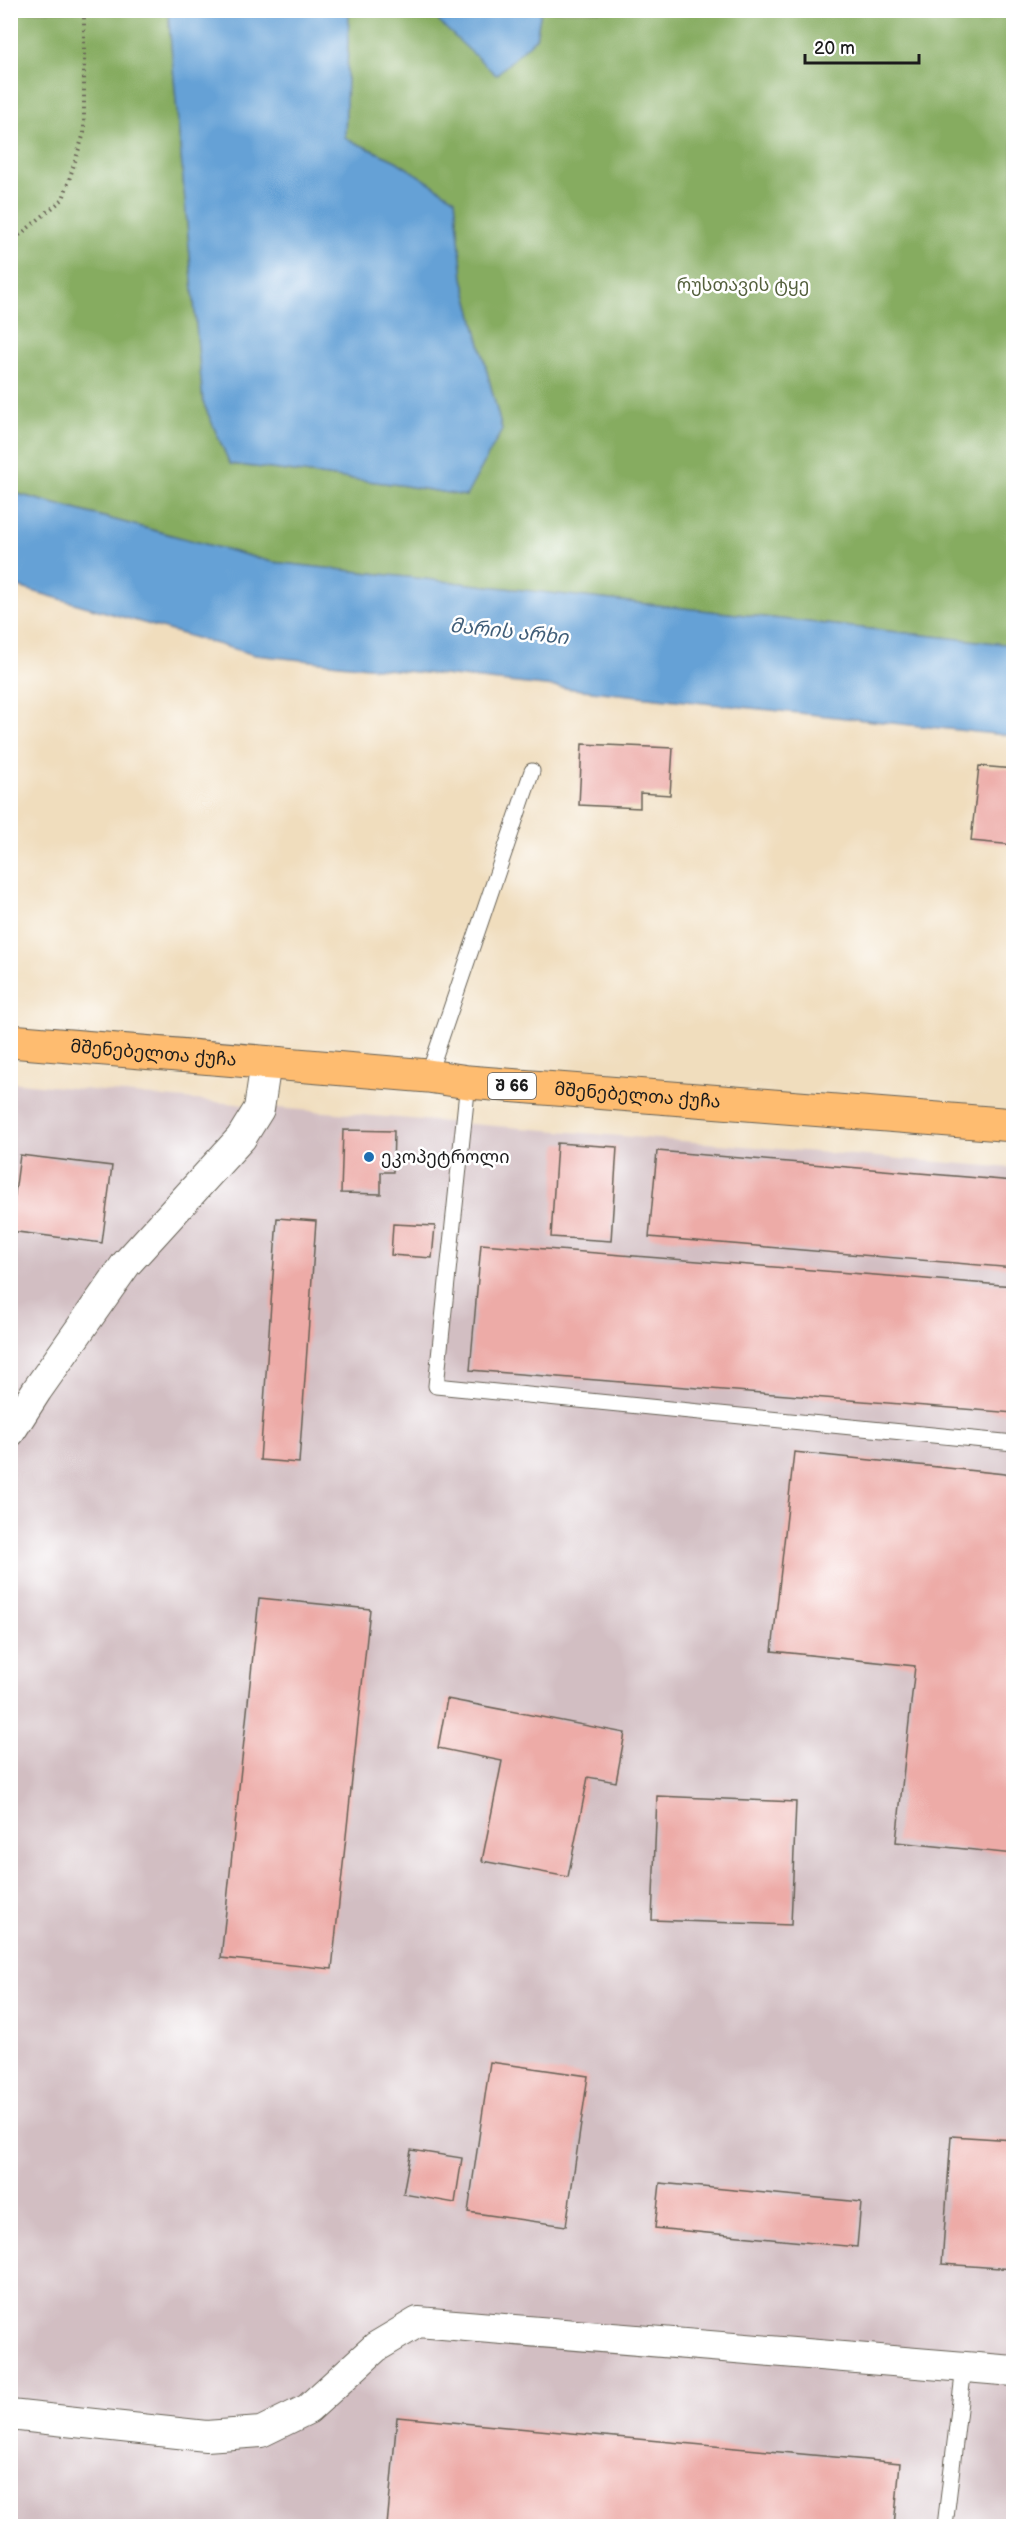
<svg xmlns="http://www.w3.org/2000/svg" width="1024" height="2537" font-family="'Balsamiq Sans','Noto Sans Georgian',sans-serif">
<rect width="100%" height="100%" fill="#fff"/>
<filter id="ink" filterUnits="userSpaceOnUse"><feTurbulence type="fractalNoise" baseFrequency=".0167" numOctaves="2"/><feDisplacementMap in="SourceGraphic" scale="12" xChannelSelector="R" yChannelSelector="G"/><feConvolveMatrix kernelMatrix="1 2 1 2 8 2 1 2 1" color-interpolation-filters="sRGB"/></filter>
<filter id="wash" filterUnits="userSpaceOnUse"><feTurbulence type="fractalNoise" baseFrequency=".008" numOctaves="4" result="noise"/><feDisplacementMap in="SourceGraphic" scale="24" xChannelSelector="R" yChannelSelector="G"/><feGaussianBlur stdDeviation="1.35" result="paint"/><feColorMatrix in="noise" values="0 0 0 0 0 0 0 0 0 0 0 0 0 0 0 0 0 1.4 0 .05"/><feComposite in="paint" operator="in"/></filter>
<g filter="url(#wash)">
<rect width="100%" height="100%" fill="#f0ddbd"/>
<path fill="#d2bec2" d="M 10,1082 L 289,1109 L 1013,1168 L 1013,2526 L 11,2526 Z"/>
<path fill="#86ac61" stroke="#51643e" stroke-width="1.5" d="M 10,11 L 168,11 L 203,402 L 230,464 L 400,485 L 466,496 L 502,430 L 463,278 L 455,200 L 396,161 L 345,138 L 349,11 L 438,11 L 439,22 L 536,38 L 541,11 L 1013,11 L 1013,645 L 272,562 L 11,492 Z"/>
<path fill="#65a1d6" stroke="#405e79" stroke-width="1.5" d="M 168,11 L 349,11 L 345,138 L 396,161 L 455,199 L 463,278 L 502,430 L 466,496 L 400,485 L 230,464 L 203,402 Z
M 438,11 L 438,10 L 541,11 L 536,38 L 496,75 L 439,22 Z
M 10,492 L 272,562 L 1013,645 L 1013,736 L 255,655 L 11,585 Z"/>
<g id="blocks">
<path fill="#edaba7" d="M 582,744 L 673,748 L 670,795 L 640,793 L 640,808 L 579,805 Z
M 979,766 L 1014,769 L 1014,845 L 971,841 Z
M 343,1130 L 394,1131 L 393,1172 L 381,1172 L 381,1194 L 341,1193 Z
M 557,1143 L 617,1147 L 611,1241 L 551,1237 Z
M 657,1151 L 1014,1181 L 1014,1268 L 649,1237 Z
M 20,1155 L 112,1166 L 102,1243 L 10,1231 Z
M 277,1218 L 316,1221 L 299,1463 L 260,1460 Z
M 393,1224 L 435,1226 L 432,1258 L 391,1255 Z
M 481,1244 L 1014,1286 L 1014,1413 L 470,1370 Z
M 794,1452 L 1014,1475 L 1014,1854 L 896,1842 L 915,1666 L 772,1651 Z
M 259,1598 L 370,1609 L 332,1969 L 221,1958 Z
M 447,1699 L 625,1733 L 616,1782 L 588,1777 L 568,1877 L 482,1861 L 502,1761 L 438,1748 Z
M 657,1796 L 796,1802 L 791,1925 L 652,1920 Z
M 490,2062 L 588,2076 L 566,2226 L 468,2212 Z
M 951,2136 L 1014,2140 L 1014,2269 L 942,2264 Z
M 411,2150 L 462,2158 L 455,2203 L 403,2194 Z
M 660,2183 L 861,2202 L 857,2247 L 655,2228 Z
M 397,2417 L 900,2463 L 894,2526 L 387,2526 Z"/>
</g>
</g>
<g filter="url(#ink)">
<use href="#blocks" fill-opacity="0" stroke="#666054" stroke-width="1.5"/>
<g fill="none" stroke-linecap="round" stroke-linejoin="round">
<defs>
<path id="service" d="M 428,1076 L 532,771
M 468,1082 L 436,1386 L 1014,1443
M 945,2526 L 964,2367"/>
<path id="minor" d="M 10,1432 L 37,1390 L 126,1264 L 241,1138 L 259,1109 L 266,1062
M 10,2415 L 206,2436 L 261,2432 L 308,2409 L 376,2347 L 418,2322 L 1014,2371"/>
<g id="primary">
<path id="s1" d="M 10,1041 L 428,1076 L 468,1082 L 1014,1125"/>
</g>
</defs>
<use href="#service" stroke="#666054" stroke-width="17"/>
<use href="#minor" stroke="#666054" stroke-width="32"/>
<use href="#primary" stroke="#666054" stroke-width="35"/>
<path stroke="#666054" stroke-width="4" stroke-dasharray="1.5 4.5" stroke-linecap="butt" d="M 10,243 L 63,199 L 84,133 L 84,10"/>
<use href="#service" stroke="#fff" stroke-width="15"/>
<use href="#minor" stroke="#fff" stroke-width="30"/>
<use href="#primary" stroke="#febc70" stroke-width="33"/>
</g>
</g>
<circle fill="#1f6fb2" stroke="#fff" stroke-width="2" cx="369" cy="1157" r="6"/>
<g text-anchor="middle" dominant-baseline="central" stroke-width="5" stroke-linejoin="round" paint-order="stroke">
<rect fill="#fff" stroke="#606060" stroke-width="1.5" x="488" y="1073" width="48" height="26" rx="4.5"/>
<g font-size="16" font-weight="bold" fill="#1c1c1c">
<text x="512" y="1086">შ 66</text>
</g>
<g font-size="18" fill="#54603d" stroke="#fff">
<text x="743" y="285">რუსთავის ტყე</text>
</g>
<g font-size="18" fill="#1c1c1c" stroke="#fff">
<text stroke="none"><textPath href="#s1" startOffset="144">მშენებელთა ქუჩა</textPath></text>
<text stroke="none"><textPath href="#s1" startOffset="630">მშენებელთა ქუჩა</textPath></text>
</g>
<g font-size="18" fill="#1c1c1c" stroke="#fff" text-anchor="start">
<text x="381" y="1157">ეკოპეტროლი</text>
</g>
<g font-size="20" font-style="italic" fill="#405e79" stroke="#fff">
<text transform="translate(509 632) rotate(6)">მარის არხი</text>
</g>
</g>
<rect width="1024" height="2537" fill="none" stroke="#fff" stroke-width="36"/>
<path d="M805 54v9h114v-9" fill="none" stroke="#1c1c1c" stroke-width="3"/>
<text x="814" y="54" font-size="18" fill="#1c1c1c" stroke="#ffffff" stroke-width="4.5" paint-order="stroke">20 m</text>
</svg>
